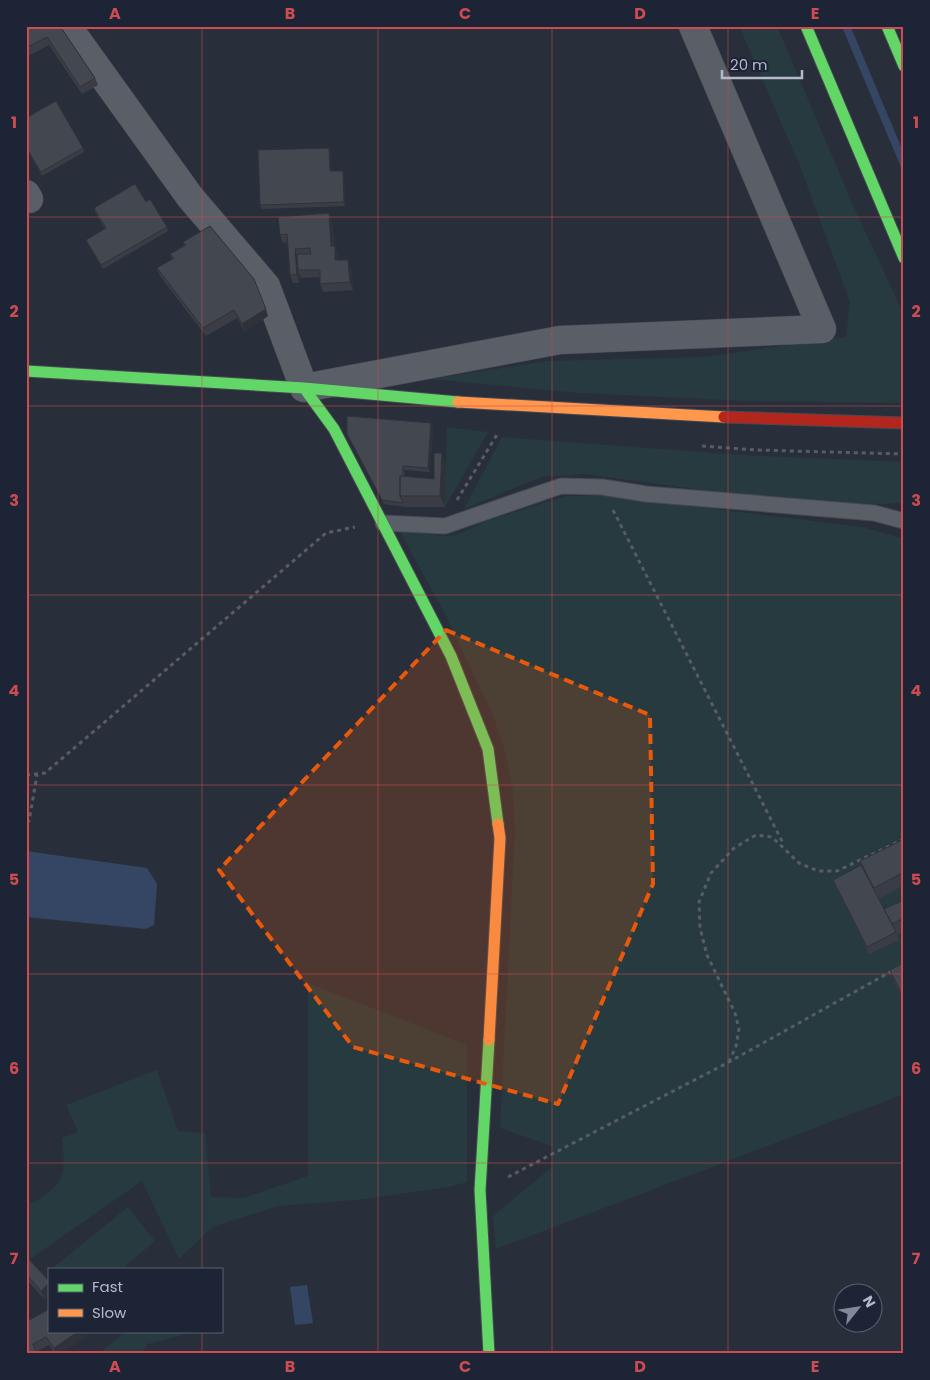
<svg xmlns="http://www.w3.org/2000/svg" width="930" height="1380" font-family="Poppins,sans-serif">
<rect width="100%" height="100%" fill="#292f3a"/>
<path fill="#263a40" d="M 739,26 L 777,26 L 852,203 L 904,315 L 904,403 L 747,401 L 579,393 L 430,379 L 548,361 L 704,357 L 846,337 L 850,302 L 800,166 Z
M 447,427 L 488,432 L 445,507 Z
M 502,437 L 741,455 L 904,462 L 904,502 L 886,504 L 829,503 L 733,494 L 584,474 L 541,477 L 464,509 Z
M 599,495 L 863,527 L 904,539 L 904,1094 L 496,1249 L 493,1216 L 553,1166 L 552,1146 L 500,1128 L 515,832 L 513,791 L 505,751 L 492,713 L 444,612 L 399,530 L 443,536 L 457,535 L 486,521 L 566,496 Z
M 308,983 L 467,1045 L 467,1182 L 449,1187 L 357,1200 L 278,1206 L 212,1227 L 179,1259 L 142,1181 L 27,1261 L 26,1204 C 35,1203 40,1198 48,1193 C 68,1178 64,1161 62,1138 L 78,1132 L 66,1105 L 157,1070 L 178,1131 L 205,1133 L 211,1197 L 243,1198 L 308,1176 Z
M 128,1207 L 155,1241 L 122,1269 L 57,1269 L 55,1266 Z
M 127,1331 L 198,1331 L 148,1344 L 140,1354 L 98,1354 Z"/>
<path fill="#354564" d="M 26,851 L 147,868 L 157,884 L 154,925 L 146,929 L 26,917 Z
M 307,1285 L 313,1323 L 295,1325 L 290,1287 Z"/>
<g fill="none" stroke-linecap="round" stroke-linejoin="round">
<path stroke="#354564" stroke-width="8" d="M 846,26 L 904,164"/>
<defs>
<path id="lane" d="M 383,523 L 445,526 L 561,486 L 602,487 L 646,494 L 874,513 L 904,521"/>
<path id="street" d="M 67,26 L 190,197 L 266,286 L 304,388 L 560,340 L 822,329 L 693,26
M 26,194 L 29,199"/>
<path id="fast" d="M 806,26 L 904,258
M 887,26 L 904,66
M 26,371 L 304,388 L 458,402
M 304,388 L 334,429 L 451,656 L 488,749 L 498,824
M 489,1040 L 480,1190 L 489,1354"/>
<path id="slow" d="M 458,402 L 724,417
M 489,1040 L 500,838 L 498,824"/>
<path id="jam" d="M 724,417 L 904,423"/>
</defs>
<use href="#lane" stroke="#464a52" stroke-width="17"/>
<use href="#street" stroke="#464a52" stroke-width="29"/>
<use href="#fast" stroke="#464a52" stroke-width="13"/>
<use href="#slow" stroke="#464a52" stroke-width="13"/>
<use href="#jam" stroke="#464a52" stroke-width="13"/>
<path stroke="#575c65" stroke-width="3" stroke-dasharray="4 4" stroke-linecap="butt" d="M 702,446 L 756,450 L 904,454
M 457,500 L 498,433
M 613,510 L 784,845
M 26,775 L 45,773 L 326,533 L 355,527
M 26,820 L 29,821 L 37,775
M 729,1062 L 736,1046 L 739,1029 L 735,1013 L 707,955 L 700,928 L 699,902 L 711,873 L 734,848 L 756,835 L 772,837 L 799,863 L 818,871 L 837,871 L 904,839
M 508,1177 L 729,1062 L 892,971"/>
<use href="#lane" stroke="#5a5e67" stroke-width="15"/>
<use href="#street" stroke="#5a5e67" stroke-width="28"/>
<use href="#fast" stroke="#63d668" stroke-width="11"/>
<use href="#slow" stroke="#ff974d" stroke-width="11"/>
<use href="#jam" stroke="#b3261e" stroke-width="11"/>
</g>
<path fill="#3a3d45" d="M 26,26 L 60,26 L 95,78 L 98,85 L 82,94 L 49,45 L 26,57 Z
M 26,118 L 83,148 L 84,152 L 42,176 L 26,148 Z
M 329,148 L 331,152 L 331,171 L 343,171 L 344,175 L 345,206 L 262,209 L 260,205 Z
M 146,202 L 167,227 L 168,231 L 103,269 L 88,244 L 86,240 L 105,229 L 95,212 L 94,208 Z
M 329,213 L 332,221 L 334,246 L 338,254 L 338,260 L 351,268 L 353,290 L 323,292 L 320,284 L 320,277 L 301,278 L 299,273 L 299,283 L 293,283 L 290,275 L 288,242 L 283,243 L 280,235 Z
M 183,242 L 268,316 L 245,332 L 237,318 L 206,336 L 160,276 L 157,268 L 172,259 L 170,254 L 184,245 Z
M 431,423 L 433,427 L 430,472 L 404,470 L 405,476 L 434,479 L 446,464 L 445,507 L 405,507 L 384,504 L 347,434 Z
M 904,839 L 904,885 L 879,899 L 885,911 L 904,900 L 904,932 L 897,935 L 899,940 L 869,954 L 836,887 L 833,880 L 861,865 L 860,861 Z
M 904,963 L 904,1002 L 894,982 L 890,970 Z
M 26,1256 L 49,1281 L 49,1294 L 44,1299 L 26,1279 Z
M 26,1322 L 87,1336 L 60,1354 L 55,1354 L 49,1345 L 36,1352 L 36,1354 L 26,1354 Z"/>
<path fill="#2f3238" d="M 329,148 L 331,152 L 331,175 L 330,171 Z
M 343,171 L 344,175 L 345,206 L 344,202 Z
M 329,213 L 332,221 L 334,254 L 331,246 Z
M 335,246 L 338,254 L 338,268 L 335,260 Z
M 295,249 L 297,257 L 299,283 L 297,275 Z
M 348,260 L 351,268 L 353,290 L 350,282 Z
M 266,309 L 268,316 L 245,332 L 242,324 Z
M 431,423 L 433,427 L 430,472 L 428,468 Z
M 442,453 L 446,464 L 445,507 L 440,496 Z
M 49,1283 L 49,1294 L 44,1299 L 41,1291 Z
M 79,1331 L 86,1331 L 87,1336 L 60,1354 L 56,1354 L 54,1348 Z"/>
<path fill="#434750" stroke="#2f3238" d="M 26,26 L 60,26 L 95,78 L 80,87 L 47,37 L 26,48 Z
M 56,101 L 83,148 L 41,172 L 26,147 L 26,118 Z
M 329,148 L 330,171 L 343,171 L 344,202 L 260,205 L 258,150 Z
M 135,184 L 146,202 L 150,199 L 167,227 L 101,265 L 86,240 L 106,228 L 94,208 Z
M 329,213 L 331,246 L 335,246 L 335,260 L 348,260 L 350,282 L 320,284 L 320,270 L 298,270 L 297,254 L 311,254 L 310,248 L 295,249 L 297,275 L 290,275 L 287,234 L 280,235 L 278,217 Z
M 210,226 L 254,279 L 266,309 L 242,324 L 234,310 L 203,328 L 157,268 L 174,258 L 170,254 L 186,245 L 183,242 Z
M 347,416 L 431,423 L 428,468 L 403,466 L 403,476 L 400,476 L 400,496 L 403,503 L 382,500 L 347,434 Z
M 434,453 L 442,453 L 440,496 L 400,496 L 400,476 L 434,479 Z
M 904,839 L 904,872 L 874,888 L 860,861 Z
M 861,865 L 896,932 L 867,947 L 833,880 Z
M 904,900 L 904,918 L 892,924 L 884,909 Z
M 904,963 L 904,999 L 890,970 Z
M 26,1256 L 49,1281 L 49,1283 L 41,1291 L 26,1274 Z
M 49,1309 L 49,1331 L 79,1331 L 54,1348 L 46,1337 L 33,1344 L 36,1353 L 34,1354 L 26,1354 L 26,1322 Z"/>
<path fill="#e8590c" fill-opacity="0.2" stroke="#e8590c" stroke-width="4" stroke-dasharray="10 6" stroke-linejoin="round" d="M 446,630 L 650,715 L 653,884 L 558,1104 L 353,1047 L 219,870 Z"/>
<path fill="none" stroke="#ce4c51" stroke-width="1" stroke-opacity="0.55" d="M 202,26 L 202,1269M 378,26 L 378,1354M 552,26 L 552,1354M 728,26 L 728,1354M 26,217 L 904,217M 26,406 L 904,406M 26,595 L 904,595M 26,785 L 904,785M 26,974 L 904,974M 26,1163 L 904,1163M 202,1331 L 202,1354"/>
<rect width="930" height="1380" fill="none" stroke="#1c2435" stroke-width="55"/>
<rect x="48" y="1268" width="175" height="65" fill="#1c2435" stroke="#596071"/>
<rect x="58" y="1284" width="25" height="8" fill="#63d668" stroke="#596071"/>
<text x="92" y="1292" font-size="15" fill="#b4bacb">Fast</text>
<rect x="58" y="1309" width="25" height="8" fill="#ff974d" stroke="#596071"/>
<text x="92" y="1318" font-size="15" fill="#b4bacb">Slow</text>
<g transform="translate(858 1308) rotate(60)"><circle r="24" fill="#1c2435" stroke="#596071"/>
<path d="M0-4L9 19L0 12L-9 19Z" fill="#838998"/>
<text y="-8" font-size="14" font-weight="bold" text-anchor="middle" fill="#b4bacb">N</text>
</g>
<path d="M722 70v8h80v-8" fill="none" stroke="#b4bacb" stroke-width="2.5"/>
<text x="730" y="70" font-size="15" fill="#b4bacb" stroke="#1c2435" stroke-width="4" paint-order="stroke">20 m</text>
<rect x="28" y="28" width="874" height="1324" fill="none" stroke="#ce4c51" stroke-width="2"/>
<g font-size="16" text-anchor="middle" font-weight="bold" fill="#ce4c51">
<text x="115" y="19">A</text>
<text x="290" y="19">B</text>
<text x="465" y="19">C</text>
<text x="640" y="19">D</text>
<text x="815" y="19">E</text>
<text x="14" y="128">1</text>
<text x="916" y="128">1</text>
<text x="14" y="317">2</text>
<text x="916" y="317">2</text>
<text x="14" y="506">3</text>
<text x="916" y="506">3</text>
<text x="14" y="696">4</text>
<text x="916" y="696">4</text>
<text x="14" y="885">5</text>
<text x="916" y="885">5</text>
<text x="14" y="1074">6</text>
<text x="916" y="1074">6</text>
<text x="14" y="1264">7</text>
<text x="916" y="1264">7</text>
<text x="115" y="1372">A</text>
<text x="290" y="1372">B</text>
<text x="465" y="1372">C</text>
<text x="640" y="1372">D</text>
<text x="815" y="1372">E</text>
</g>
</svg>
